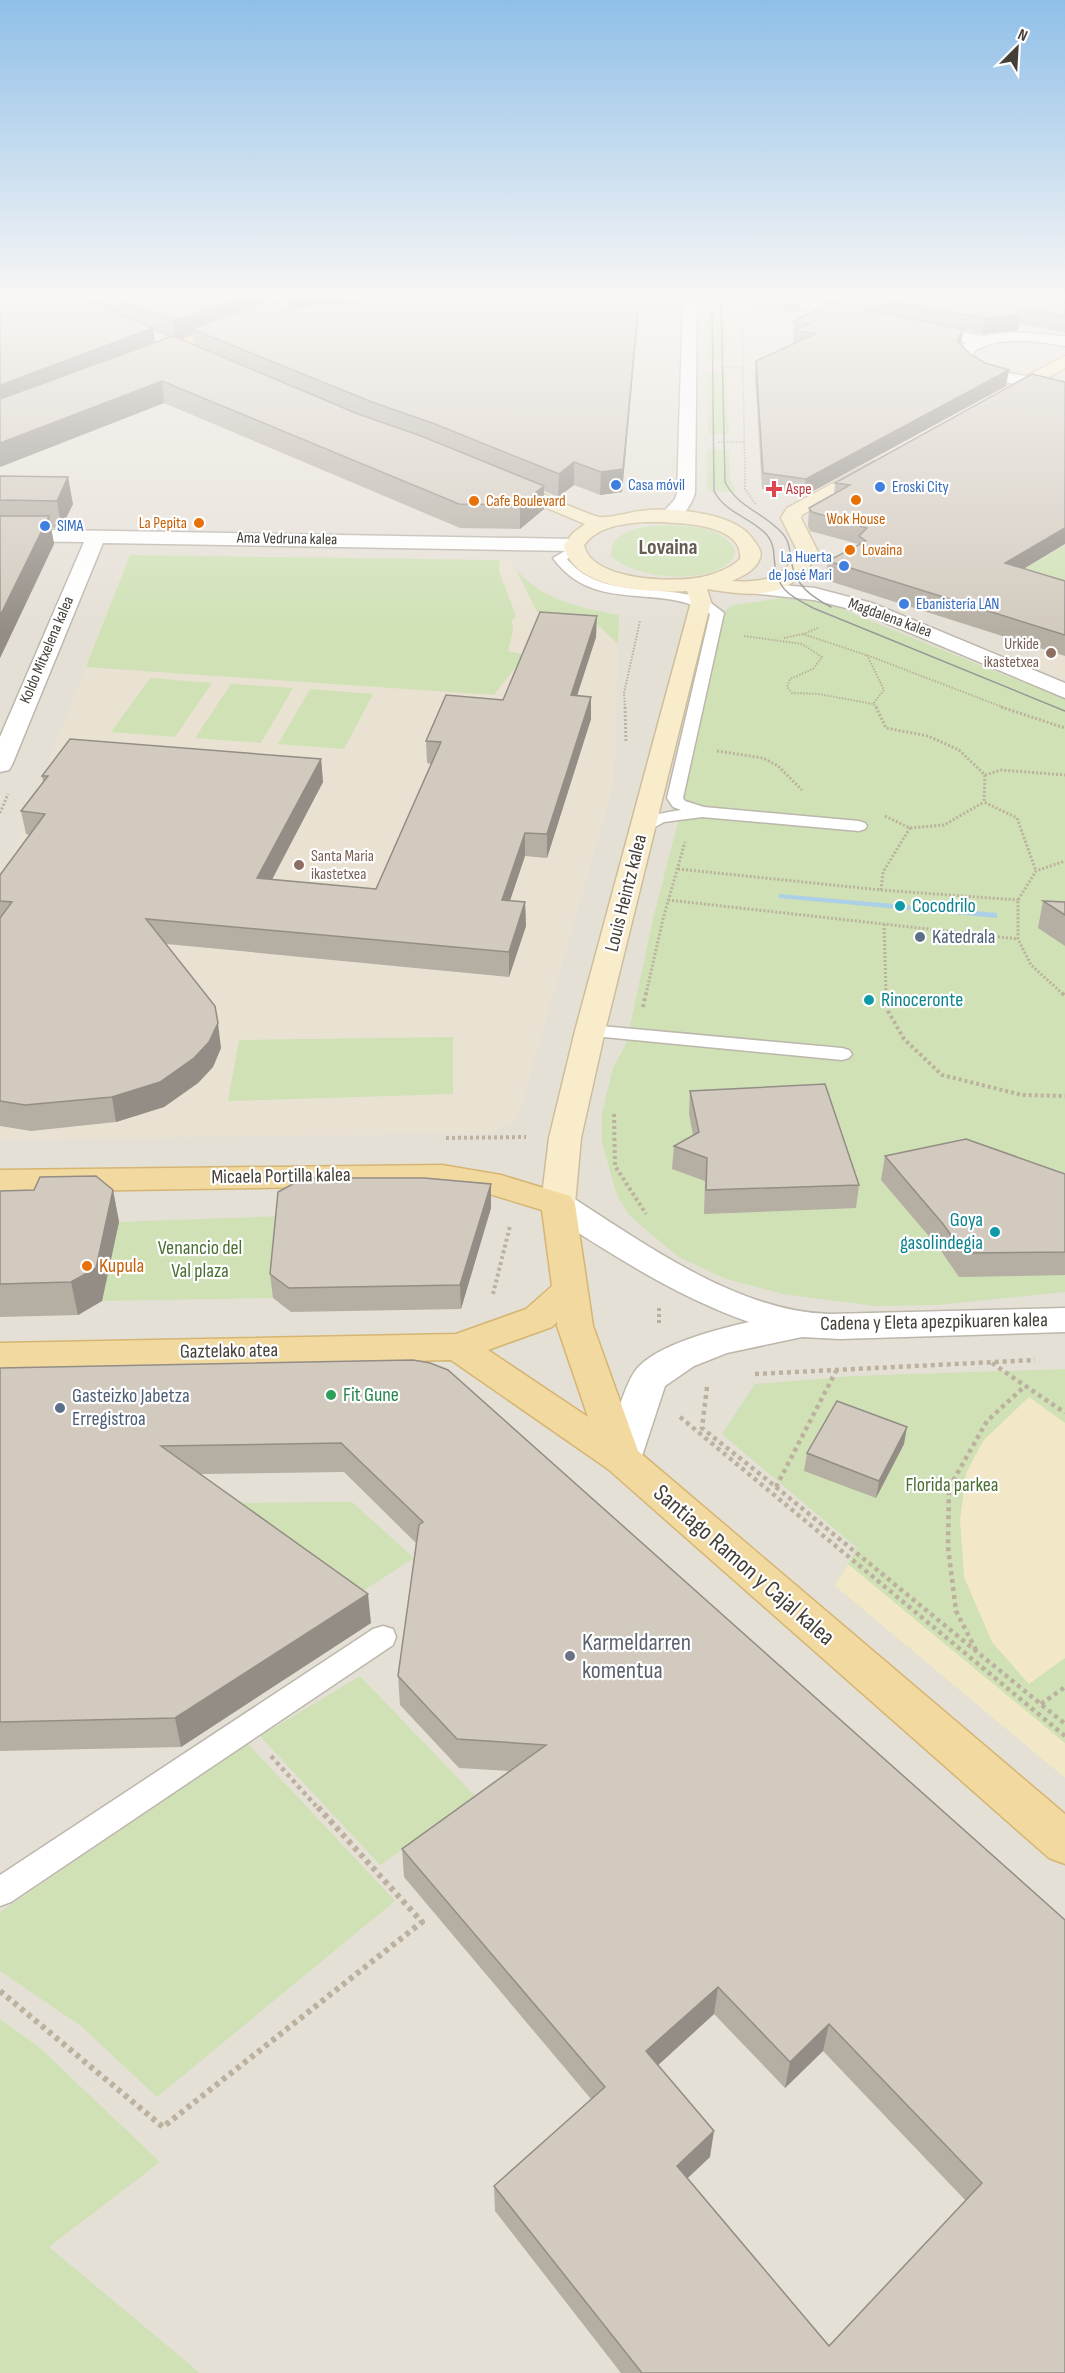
<svg xmlns="http://www.w3.org/2000/svg" width="1065" height="2373" font-family="'Sofia Sans Condensed',sans-serif">
<rect width="100%" height="100%" fill="#f2eee8"/>
<path fill="#e5e0d6" d="M 0,299 L 1065,299 L 1065,2373 L 0,2373 Z"/>
<path fill="#e9e2d3" d="M 130,555 L 509,561 L 525,580 L 547,595 L 580,607 L 619,615 L 614,783 L 517,1121 L 492,1133 L 0,1140 L 0,886 Z
M 1065,627 L 1065,679 L 1036,667 L 1030,660 L 1040,651 L 1033,648 Z"/>
<path fill="#cfe1b5" d="M 708,309 L 725,310 L 726,361 L 707,361 Z
M 707,373 L 726,373 L 729,434 L 708,434 Z
M 707,449 L 729,450 L 730,477 L 736,492 L 707,491 Z
M 669,525 C 689,526 721,527 733,546 C 737,552 735,557 730,562 C 705,585 635,579 611,556 L 613,543 C 626,526 649,526 669,525 Z
M 1065,545 L 1065,601 L 1002,582 Z
M 130,555 L 500,560 L 499,571 L 516,616 L 512,621 L 513,631 L 508,651 L 525,655 L 494,695 L 86,667 Z
M 515,568 C 541,600 581,608 619,615 L 618,644 L 597,624 L 537,612 Z
M 780,598 L 826,600 L 858,616 L 1065,699 L 1065,1292 L 937,1305 L 875,1306 L 783,1294 L 726,1279 L 677,1256 L 629,1215 L 617,1195 L 602,1143 L 602,1113 L 613,1068 L 626,1044 L 653,919 L 680,814 L 693,742 L 719,630 L 726,610 L 733,605 Z
M 150,678 L 212,683 L 175,737 L 111,732 Z
M 231,684 L 293,688 L 261,743 L 195,738 Z
M 310,689 L 373,694 L 344,749 L 278,744 Z
M 453,1037 L 453,1094 L 228,1101 L 239,1040 Z
M 280,1216 L 273,1298 L 102,1301 L 119,1222 Z
M 1065,1369 L 1065,1778 L 835,1586 L 857,1548 L 722,1434 L 755,1384 L 854,1376 Z
M 352,1502 L 414,1558 L 358,1594 L 214,1503 Z
M 360,1676 L 477,1798 L 380,1865 L 260,1736 Z
M 248,1744 L 395,1901 L 157,2097 L 81,2026 L 0,1971 L 0,1912 Z
M 0,2019 L 40,2048 L 160,2162 L 49,2247 L 200,2373 L 0,2373 Z"/>
<path fill="#f2e8c8" d="M 1029,1397 L 1065,1423 L 1065,1658 L 1029,1684 L 992,1642 L 964,1577 L 960,1520 L 966,1473 L 983,1441 Z
M 848,1564 L 1065,1743 L 1065,1778 L 835,1586 Z"/>
<path fill="#abd0e7" d="M 779,894 L 997,913 L 997,918 L 779,898 Z"/>
<g fill="none" stroke-linecap="round" stroke-linejoin="round">
<defs>
<path id="lane" d="M 575,545 L 581,549 L 567,559 C 598,597 651,585 695,596 L 706,599 L 724,613 L 683,798 L 685,801 L 704,807 L 859,821 L 865,823 L 867,826 L 865,829 L 859,831 L 702,817 L 664,822 L 648,831 L 636,831 L 634,828 C 645,814 665,813 681,810 L 673,807 L 667,798 L 710,614 C 662,581 595,616 553,558 Z
M 590,1025 L 842,1048 L 849,1050 L 852,1054 L 849,1058 L 842,1060 L 583,1035 L 581,1031 L 583,1027 Z
M 383,1626 L 393,1629 L 396,1637 L 393,1645 L 11,1902 L 0,1906 L 0,1875 L 373,1629 Z"/>
<path id="street" d="M 683,299 L 697,299 L 695,493 C 691,507 679,524 663,520 L 660,516 L 675,499 L 677,493 Z
M 761,299 L 790,299 L 863,313 L 871,318 L 863,323 L 768,303 Z
M 916,323 L 982,336 L 1014,332 L 1065,336 L 1065,346 C 1036,341 999,335 973,352 C 979,373 1017,373 1035,378 L 1037,381 L 1035,384 L 1029,386 C 1002,381 972,380 957,354 L 960,347 L 967,343 L 911,331 L 908,328 L 911,325 Z
M 0,529 L 574,539 L 581,541 L 584,545 L 581,549 L 574,551 L 103,543 L 12,765 L 9,770 L 0,772 L 0,737 L 84,542 L 0,541 Z
M 758,583 L 815,588 L 872,603 L 1065,683 L 1065,698 L 858,611 L 814,600 L 751,593 L 748,589 L 751,585 Z
M 558,1193 L 570,1196 C 645,1244 738,1312 830,1314 L 1065,1308 L 1065,1332 L 840,1339 L 802,1337 L 727,1353 L 694,1366 L 665,1386 L 641,1459 L 636,1469 L 622,1474 L 608,1469 L 603,1459 C 610,1437 623,1388 635,1371 C 654,1345 718,1329 749,1322 C 675,1296 611,1254 546,1212 L 541,1204 L 546,1196 Z"/>
<path id="secondary" d="M 1065,356 L 1065,368 L 1004,402 L 998,403 L 990,398 L 992,394 Z
M 874,461 L 880,462 L 883,466 L 880,470 L 802,515 L 801,518 L 818,552 C 794,600 754,597 707,589 L 711,602 L 605,1031 L 581,1138 L 575,1204 L 570,1212 L 558,1215 L 546,1212 L 541,1204 L 549,1138 L 575,1031 L 691,602 L 687,591 C 651,593 572,590 564,545 L 573,533 L 585,524 L 497,487 L 495,483 L 497,479 L 511,479 C 538,491 572,509 599,517 C 607,519 630,512 640,511 C 669,507 734,512 752,538 C 756,544 763,551 760,558 C 756,570 743,576 732,581 C 761,583 784,579 798,552 L 781,518 L 787,508 ZM 644,522 C 667,522 745,521 740,559 C 731,568 715,574 702,577 C 674,583 591,581 584,545 C 598,526 622,524 644,522 Z"/>
<path id="primary" d="M 294,299 L 315,299 L 313,302 L 154,361 L 148,363 L 140,358 L 142,355 Z
M 442,1165 L 501,1175 L 570,1196 L 575,1204 L 593,1326 L 638,1451 L 1065,1814 L 1065,1864 L 1049,1858 L 608,1469 L 451,1360 L 0,1369 L 0,1343 L 456,1334 L 526,1309 L 552,1286 L 542,1210 L 486,1193 L 442,1185 L 0,1192 L 0,1170 ZM 557,1322 L 557,1326 L 588,1417 L 488,1350 L 552,1327 Z"/>
</defs>
<use href="#lane" stroke="#bcb6ab" stroke-width="3"/>
<use href="#street" stroke="#bcb6ab" stroke-width="3"/>
<use href="#secondary" stroke="#ccbe9c" stroke-width="3"/>
<use href="#primary" stroke="#d5b572" stroke-width="3"/>
<path stroke="#bcb19e" stroke-width="1.5" stroke-dasharray="1.5 1.5" stroke-linecap="butt" d="M 651,299 L 650,311 L 658,312
M 742,311 L 745,481
M 721,367 L 743,367
M 718,442 L 745,442"/>
<path stroke="#bcb19e" stroke-width="2" stroke-dasharray="1.5 1.5" stroke-linecap="butt" d="M 745,479 L 745,489 L 756,505
M 818,628 L 803,634 L 872,657 L 1005,708
M 744,636 L 802,644 L 822,657 L 813,669 L 790,679 L 787,687 L 792,693 L 819,694 L 873,704 L 878,708
M 784,638 L 803,634
M 867,655 L 884,690 L 873,704
M 625,708 L 624,693 L 640,621"/>
<path stroke="#bcb19e" stroke-width="3" stroke-dasharray="2 2" stroke-linecap="butt" d="M 625,707 L 626,741
M 876,707 L 886,728 L 928,736 L 959,750 L 985,775 L 984,802 L 1017,818 L 1036,871
M 1001,707 L 1065,728
M 717,751 L 763,758 L 778,766 L 802,790
M 985,775 L 1001,770 L 1065,775
M 0,813 L 8,794
M 885,816 L 910,828 L 944,825 L 984,802
M 678,869 L 881,890 L 883,872 L 910,828
M 881,890 L 1018,900
M 668,900 L 1018,939
M 884,924 L 886,994
M 646,994 L 663,919 L 685,842
M 1063,994 L 1031,965 L 1018,939 L 1018,900 L 1036,871 L 1065,861"/>
<path stroke="#bcb19e" stroke-width="4" stroke-dasharray="3 3" stroke-linecap="butt" d="M 885,993 L 888,1011 L 904,1039 L 942,1075 L 1022,1095 L 1065,1096
M 1062,993 L 1065,996
M 643,1007 L 646,993
M 614,1114 L 615,1166 L 646,1214
M 446,1138 L 526,1137
M 493,1294 L 510,1226
M 659,1308 L 659,1324"/>
<path stroke="#bcb19e" stroke-width="4.5" stroke-dasharray="4 4" stroke-linecap="butt" d="M 992,1363 L 1065,1413
M 755,1374 L 1035,1360
M 707,1387 L 702,1428 L 776,1487 L 836,1371
M 680,1417 L 1065,1736
M 776,1487 L 1065,1724
M 976,1650 L 956,1611 L 948,1547 L 949,1488 L 987,1421 L 1025,1386
M 1041,1704 L 1065,1687
M 271,1756 L 316,1806"/>
<path stroke="#bcb19e" stroke-width="6" stroke-dasharray="4.5 4.5" stroke-linecap="butt" d="M 0,1991 L 163,2127 L 422,1922 L 315,1804"/>
<use href="#lane" fill="#fff" fill-rule="evenodd"/>
<use href="#street" fill="#fff" fill-rule="evenodd"/>
<use href="#secondary" fill="#f8eccb" fill-rule="evenodd"/>
<use href="#primary" fill="#f2d9a0" fill-rule="evenodd"/>
<path stroke="#969696" stroke-width="1.5" d="M 712,299 L 714,491 C 726,514 751,517 767,535 C 772,541 774,549 774,557 C 776,588 786,594 813,608 L 1065,711
M 721,299 L 725,482 C 738,508 765,513 783,534 C 789,541 790,551 791,560 C 795,585 810,596 831,607"/>
</g>
<path fill="#b5aea3" fill-rule="evenodd" d="M 0,299 L 288,299 L 275,304 L 283,309 L 289,308 L 288,299 L 681,299 L 680,309 L 639,308 L 622,492 L 600,495 L 574,485 L 558,497 L 544,491 L 544,509 L 520,529 L 460,528 L 164,403 L 0,467 ZM 154,331 L 168,337 L 155,342 ZM 193,334 L 194,345 L 180,339 Z
M 750,299 L 801,299 L 800,312 L 751,311 Z
M 802,299 L 1065,299 L 1065,333 L 1019,323 L 1018,330 L 982,334 L 963,330 L 961,344 L 970,354 L 1006,386 L 804,496 L 762,489 L 755,376 L 756,361 L 793,344 L 794,321 L 829,304 Z
M 1032,374 L 1024,569 L 1065,581 L 1065,656 L 826,580 L 828,561 L 858,545 L 858,544 L 810,531 L 808,526 L 809,508 L 834,494 L 835,483 Z
M 0,476 L 73,504 L 61,528 L 51,528 L 54,544 L 0,658 Z
M 596,637 L 577,696 L 591,697 L 591,719 L 547,858 L 525,856 L 510,901 L 525,902 L 526,926 L 509,977 L 167,944 L 221,1048 L 213,1067 L 198,1083 L 164,1107 L 116,1122 L 31,1131 L 0,1126 L 0,875 L 30,835 L 26,834 L 21,811 L 43,782 L 42,776 L 321,759 L 323,782 L 272,880 L 376,889 L 431,764 L 427,763 L 426,741 L 503,700 Z
M 1043,901 L 1065,902 L 1065,946 L 1038,928 Z
M 690,1091 L 859,1185 L 856,1208 L 704,1214 L 705,1181 L 672,1169 L 674,1146 L 693,1135 L 689,1114 Z
M 885,1156 L 1065,1174 L 1065,1275 L 959,1277 L 939,1248 L 881,1180 Z
M 491,1184 L 491,1208 L 461,1309 L 291,1312 L 273,1298 L 270,1274 Z
M 113,1190 L 119,1222 L 102,1301 L 78,1315 L 0,1317 L 0,1191 Z
M 413,1360 L 1065,1920 L 1065,2373 L 621,2373 L 495,2211 L 494,2186 L 591,2099 L 404,1877 L 402,1849 L 510,1771 L 459,1768 L 400,1705 L 398,1676 L 416,1543 L 344,1472 L 201,1474 L 371,1623 L 181,1747 L 0,1751 L 0,1368 ZM 714,2014 L 785,2088 L 823,2051 L 966,2201 L 829,2346 L 687,2178 L 710,2157 L 658,2065 Z
M 904,1444 L 876,1498 L 804,1471 L 807,1453 Z"/>
<path fill="#938d85" d="M 234,299 L 288,299 L 192,329 L 193,334 L 176,341 L 174,321 Z
M 288,299 L 457,299 L 289,313 Z
M 639,299 L 639,308 L 622,492 L 600,495 L 601,472 Z
M 1021,308 L 1018,330 L 982,334 L 984,318 Z
M 153,328 L 156,348 L 0,407 L 0,385 Z
M 963,329 L 961,344 L 957,341 Z
M 1009,370 L 1006,386 L 804,496 L 806,479 Z
M 162,381 L 164,403 L 0,467 L 0,443 Z
M 574,462 L 574,485 L 558,497 L 559,474 Z
M 68,477 L 73,504 L 61,528 L 57,501 Z
M 544,486 L 544,509 L 520,529 L 520,505 Z
M 49,516 L 54,544 L 0,658 L 0,616 Z
M 1065,528 L 1065,544 L 1002,582 L 1005,563 Z
M 597,616 L 596,637 L 570,717 L 571,695 Z
M 591,697 L 591,719 L 547,858 L 547,834 Z
M 321,759 L 323,782 L 260,902 L 257,878 Z
M 525,833 L 525,856 L 502,924 L 502,900 Z
M 525,902 L 526,926 L 509,977 L 509,952 Z
M 218,1023 L 221,1048 L 213,1067 L 198,1083 L 164,1107 L 116,1122 L 112,1097 Z
M 491,1184 L 491,1208 L 461,1309 L 460,1285 Z
M 113,1190 L 119,1222 L 102,1301 L 78,1315 L 71,1282 Z
M 907,1427 L 904,1444 L 876,1498 L 879,1481 Z
M 368,1594 L 371,1623 L 181,1747 L 175,1718 Z
M 718,1987 L 714,2014 L 644,2078 L 646,2051 Z
M 829,2024 L 823,2051 L 785,2088 L 790,2062 Z
M 714,2131 L 710,2157 L 674,2191 L 677,2166 Z"/>
<path fill="#d2cabe" stroke="#938d85" stroke-width="1.5" fill-rule="evenodd" d="M 0,299 L 83,299 L 153,328 L 0,385 Z
M 121,299 L 234,299 L 174,321 Z
M 274,299 L 275,299 L 272,302 L 283,309 L 389,299 L 639,299 L 623,469 L 601,472 L 574,462 L 559,474 L 435,424 L 372,402 L 192,329 Z
M 883,299 L 1065,299 L 1065,316 L 1021,308 L 1020,314 L 984,318 Z
M 830,303 L 963,329 L 957,341 L 970,354 L 985,363 L 1009,370 L 806,479 L 763,473 L 756,361 L 815,334 L 794,330 L 809,324 L 794,321 Z
M 173,336 L 358,414 L 421,436 L 544,486 L 520,505 L 459,504 L 162,381 L 0,443 L 0,399 Z
M 1032,374 L 1065,382 L 1065,528 L 1005,563 L 1065,581 L 1065,635 L 828,561 L 866,541 L 859,536 L 867,528 L 812,512 L 809,508 L 850,485 L 835,483 Z
M 0,476 L 68,477 L 57,501 L 0,500 Z
M 0,516 L 49,516 L 0,616 Z
M 540,612 L 597,616 L 571,695 L 591,697 L 547,834 L 525,833 L 502,900 L 525,902 L 509,952 L 146,919 L 215,1006 L 218,1023 L 209,1042 L 194,1058 L 160,1082 L 112,1097 L 25,1105 L 0,1101 L 0,918 L 12,902 L 0,901 L 0,875 L 45,814 L 21,811 L 48,776 L 42,776 L 70,739 L 321,759 L 257,878 L 376,889 L 441,742 L 426,741 L 446,695 L 503,700 Z
M 1043,901 L 1065,902 L 1065,915 Z
M 825,1084 L 859,1185 L 706,1190 L 707,1158 L 674,1146 L 699,1132 L 690,1091 Z
M 966,1139 L 1065,1174 L 1065,1252 L 964,1253 L 943,1224 L 885,1156 Z
M 96,1176 L 113,1190 L 96,1268 L 71,1282 L 0,1284 L 0,1191 L 34,1190 L 40,1177 Z
M 304,1178 L 424,1178 L 491,1184 L 460,1285 L 289,1288 L 270,1274 L 278,1192 Z
M 413,1360 L 430,1363 L 448,1370 L 1065,1920 L 1065,2373 L 642,2373 L 494,2186 L 605,2087 L 402,1849 L 546,1745 L 457,1739 L 398,1676 L 419,1525 L 423,1522 L 341,1443 L 161,1446 L 368,1594 L 175,1718 L 0,1722 L 0,1368 ZM 718,1987 L 790,2062 L 829,2024 L 982,2183 L 829,2346 L 677,2166 L 714,2131 L 646,2051 Z
M 837,1401 L 907,1427 L 879,1481 L 807,1453 Z"/>
<linearGradient id="sky" x2="0" y2="1"><stop stop-color="#8fbfe8"/><stop offset="0.47" stop-color="#f9f7f5"/><stop offset="1" stop-color="#f9f7f5" stop-opacity="0"/></linearGradient>
<rect width="1065" height="631" fill="url(#sky)"/>
<g fill="#3f7fe0" stroke="#fff" stroke-width="2">
<circle cx="616" cy="485" r="6"/>
<circle cx="880" cy="487" r="6"/>
<circle cx="45" cy="526" r="6"/>
<circle cx="844" cy="566" r="6"/>
<circle cx="904" cy="604" r="6"/>
</g>
<path fill="#e0444e" stroke="#fff" stroke-width="2" d="M771 480h6v6h6v6h-6v6h-6v-6h-6v-6h6z"/>
<g fill="#e8710a" stroke="#fff" stroke-width="2">
<circle cx="856" cy="500" r="6"/>
<circle cx="474" cy="501" r="6"/>
<circle cx="199" cy="523" r="6"/>
<circle cx="850" cy="550" r="6"/>
<circle cx="87" cy="1266" r="6"/>
</g>
<g fill="#8d6e63" stroke="#fff" stroke-width="2">
<circle cx="1051" cy="653" r="6"/>
<circle cx="299" cy="865" r="6"/>
</g>
<g fill="#0f9aa8" stroke="#fff" stroke-width="2">
<circle cx="900" cy="906" r="6"/>
<circle cx="869" cy="1000" r="6"/>
<circle cx="995" cy="1232" r="6"/>
</g>
<g fill="#5c6f8a" stroke="#fff" stroke-width="2">
<circle cx="920" cy="937" r="6"/>
<circle cx="60" cy="1408" r="6"/>
</g>
<circle fill="#2e9e5b" stroke="#fff" stroke-width="2" cx="331" cy="1395" r="6"/>
<circle fill="#6b7280" stroke="#fff" stroke-width="2" cx="570" cy="1656" r="6"/>
<g text-anchor="middle" dominant-baseline="central" stroke-width="4.5" stroke-linejoin="round" paint-order="stroke">
<g font-size="16" fill="#366cbe" stroke="#fff" text-anchor="start">
<text x="628" y="485">Casa móvil</text>
<text x="892" y="487">Eroski City</text>
<text x="57" y="526">SIMA</text>
<text x="832" y="557" text-anchor="end">La Huerta<tspan x="832" dy="18">de José Mari</tspan></text>
<text x="916" y="604">Ebanistería LAN</text>
</g>
<g font-size="16" fill="#be3a42" stroke="#fff" text-anchor="start">
<text x="786" y="489">Aspe</text>
</g>
<g font-size="16" fill="#c56008" stroke="#fff" text-anchor="start">
<text x="486" y="501">Cafe Boulevard</text>
<text x="856" y="519" text-anchor="middle">Wok House</text>
<text x="187" y="523" text-anchor="end">La Pepita</text>
<text x="862" y="550">Lovaina</text>
</g>
<g font-size="16" fill="#443f37" stroke="#fff">
<text transform="translate(287 539) rotate(1)">Ama Vedruna kalea</text>
<text transform="translate(890 618) rotate(20)">Magdalena kalea</text>
<text transform="translate(47 650) rotate(-67)">Koldo Mitxelena kalea</text>
</g>
<g font-size="16" fill="#785e54" stroke="#fff" text-anchor="end">
<text x="1039" y="644">Urkide<tspan x="1039" dy="18">ikastetxea</tspan></text>
<text x="311" y="856" text-anchor="start">Santa Maria<tspan x="311" dy="18">ikastetxea</tspan></text>
</g>
<g font-size="20" fill="#443f37" stroke="#fff">
<text transform="translate(626 893) rotate(-76)">Louis Heintz kalea</text>
<text transform="translate(281 1176) rotate(-1)">Micaela Portilla kalea</text>
<text transform="translate(934 1322) rotate(-1)">Cadena y Eleta apezpikuaren kalea</text>
<text transform="translate(229 1351) rotate(-1)">Gaztelako atea</text>
</g>
<g font-size="20" fill="#0d838f" stroke="#fff" text-anchor="start">
<text x="912" y="906">Cocodrilo</text>
<text x="881" y="1000">Rinoceronte</text>
<text x="983" y="1220" text-anchor="end">Goya<tspan x="983" dy="23">gasolindegia</tspan></text>
</g>
<g font-size="20" fill="#4e5e75" stroke="#fff" text-anchor="start">
<text x="932" y="937">Katedrala</text>
<text x="72" y="1396">Gasteizko Jabetza<tspan x="72" dy="23">Erregistroa</tspan></text>
</g>
<g font-size="20" fill="#4a6f32" stroke="#fff">
<text x="200" y="1248">Venancio del<tspan x="200" dy="23">Val plaza</tspan></text>
<text x="952" y="1485">Florida parkea</text>
</g>
<g font-size="20" fill="#c56008" stroke="#fff" text-anchor="start">
<text x="99" y="1266">Kupula</text>
</g>
<g font-size="20" fill="#27864d" stroke="#fff" text-anchor="start">
<text x="343" y="1395">Fit Gune</text>
</g>
<g font-size="22" font-weight="bold" fill="#665c50" stroke="#fff">
<text x="668" y="547">Lovaina</text>
</g>
<g font-size="24" fill="#443f37" stroke="#fff">
<text transform="translate(744 1565) rotate(41)">Santiago Ramon y Cajal kalea</text>
</g>
<g font-size="24" fill="#5b616d" stroke="#fff" text-anchor="start">
<text x="582" y="1642">Karmeldarren<tspan x="582" dy="28">komentua</tspan></text>
</g>
</g>
<g transform="translate(1017 48) rotate(24)" stroke="#ffffff" stroke-width="4.5" paint-order="stroke">
<path d="M0-4.5L10 22L0 15L-10 22Z" fill="#443f37"/>
<text y="-9" font-size="16" font-weight="bold" text-anchor="middle" fill="#443f37">N</text>
</g>
</svg>
